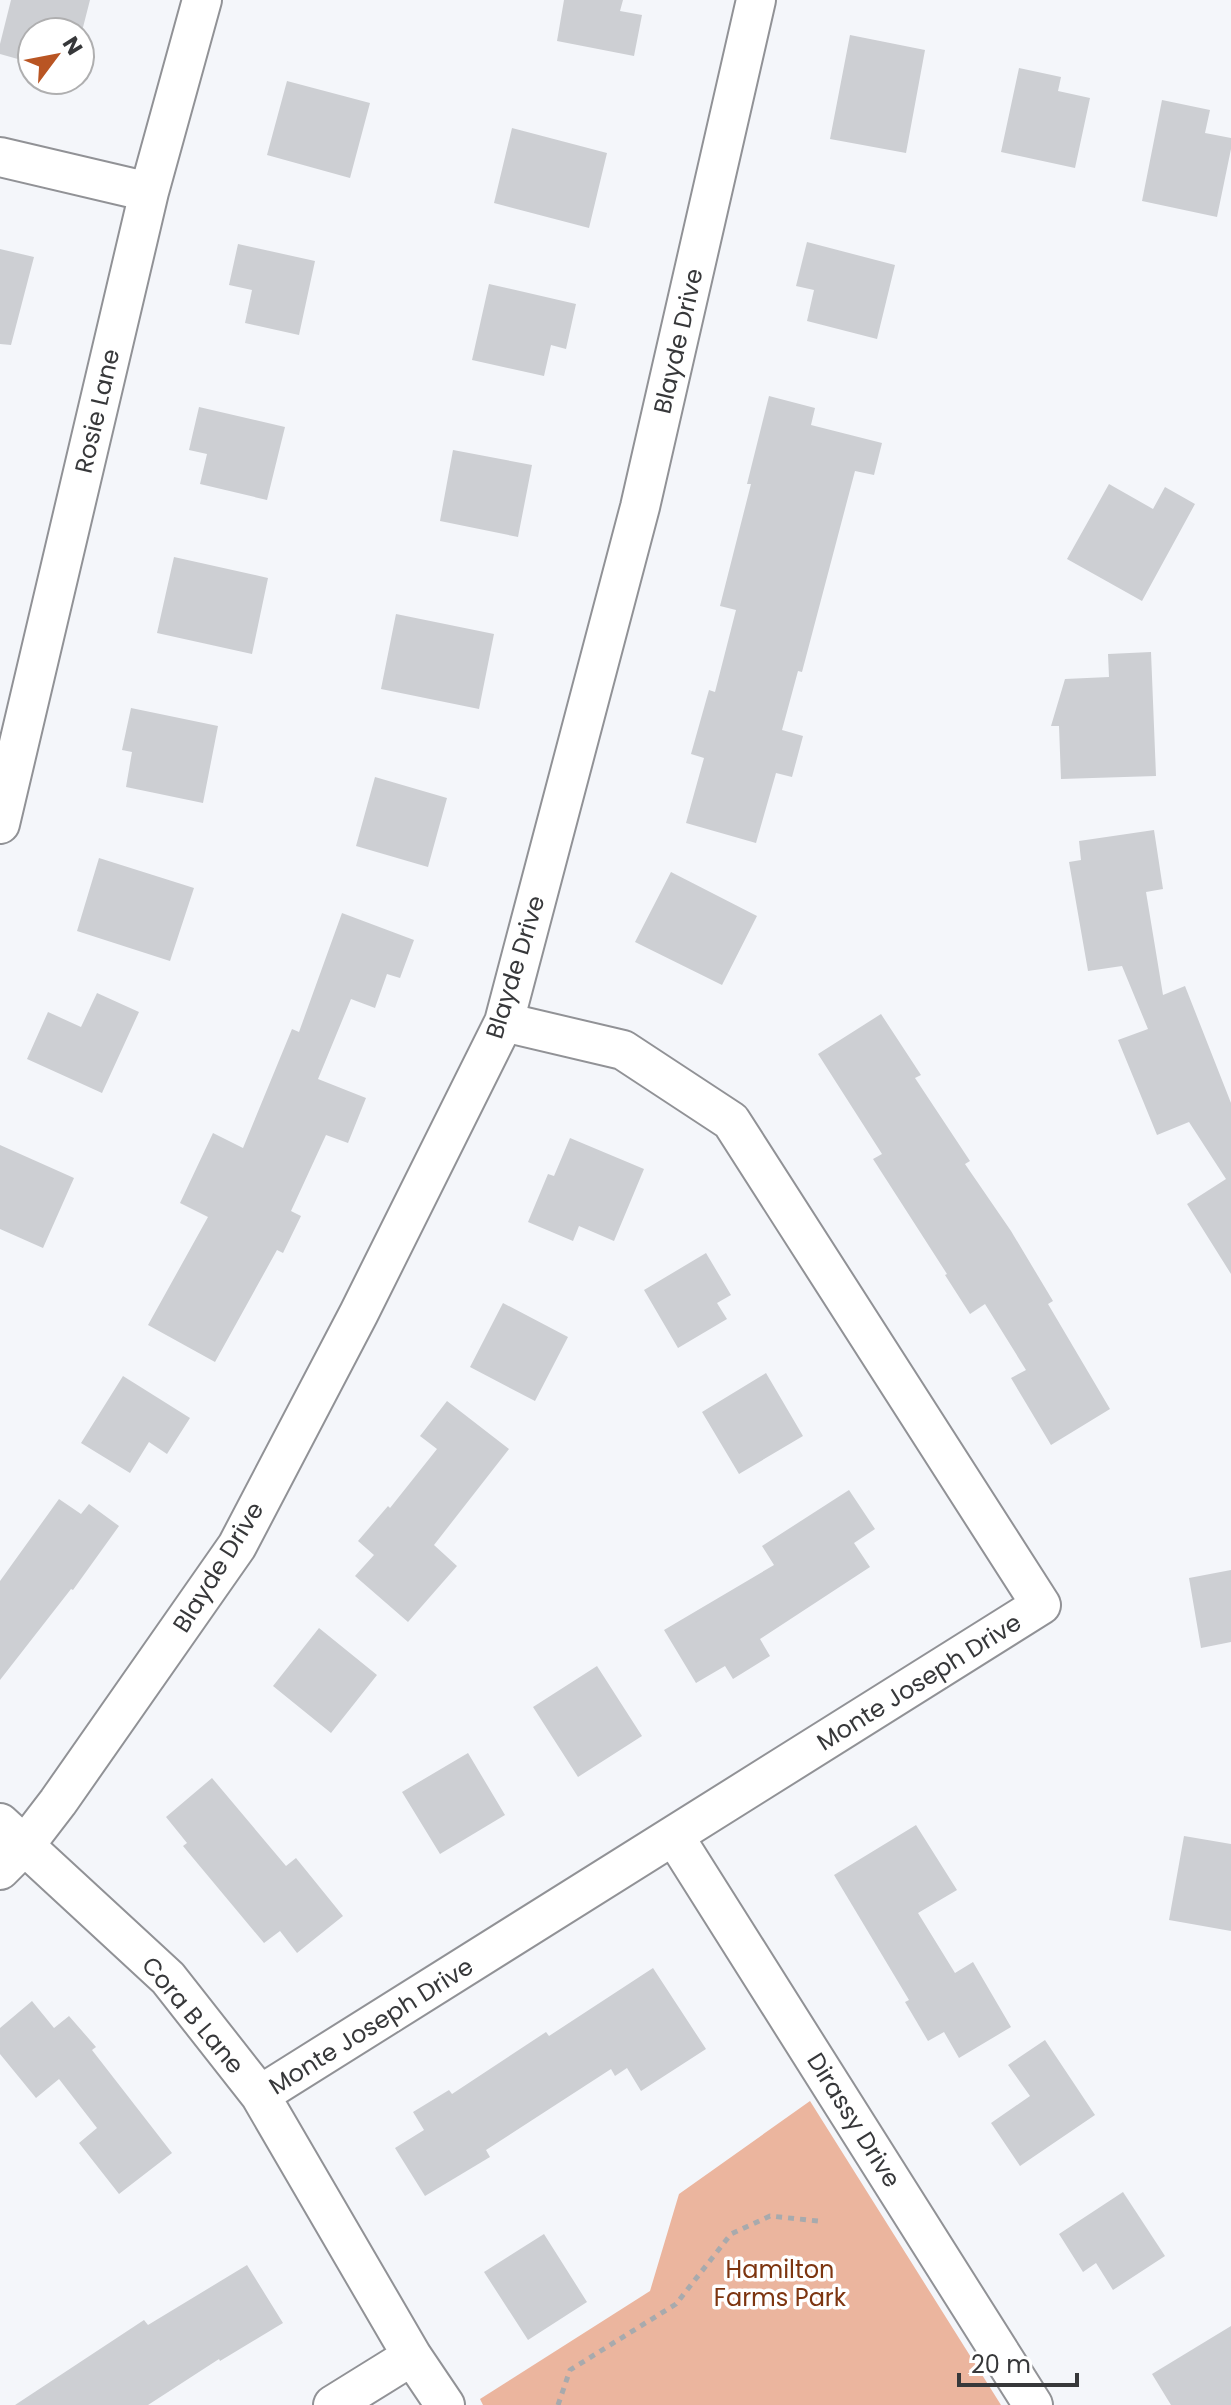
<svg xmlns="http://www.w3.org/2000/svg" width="1231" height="2405" font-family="Poppins,sans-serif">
<rect width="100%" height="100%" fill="#f4f6fa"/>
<path fill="#ebb59e" d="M 810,2101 L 1001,2405 L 483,2405 L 480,2399 L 650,2291 L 679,2194 Z"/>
<path fill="#cdcfd3" d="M 11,0 L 90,0 L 80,39 L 80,32 L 32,32 L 32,63 L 0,54 L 0,44 Z
M 564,0 L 623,0 L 620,11 L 642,15 L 634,56 L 557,41 Z
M 850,35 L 925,50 L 906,153 L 830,139 Z
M 1019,68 L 1061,77 L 1058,91 L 1090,98 L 1075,168 L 1001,152 Z
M 287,81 L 370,103 L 350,178 L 267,155 Z
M 1162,100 L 1210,110 L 1205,133 L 1231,138 L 1231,149 L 1217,217 L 1142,201 Z
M 512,128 L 607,153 L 589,228 L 494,203 Z
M 807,242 L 895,265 L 877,339 L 807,321 L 814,290 L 796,286 Z
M 238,244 L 315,261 L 299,335 L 245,323 L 252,290 L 229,285 Z
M 0,249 L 34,257 L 11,345 L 0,344 Z
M 489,284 L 576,304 L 566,349 L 551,345 L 544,376 L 472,360 Z
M 769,396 L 815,408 L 811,425 L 882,443 L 874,475 L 855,471 L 802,672 L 798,671 L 782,730 L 803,736 L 792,777 L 776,773 L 756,843 L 686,823 L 704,758 L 691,754 L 709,690 L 715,692 L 736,610 L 720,606 L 751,484 L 747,484 Z
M 199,407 L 285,427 L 267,500 L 200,484 L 207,454 L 189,450 Z
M 453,450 L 532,465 L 518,537 L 440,521 Z
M 1109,484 L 1153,509 L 1165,487 L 1195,504 L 1142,601 L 1067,559 Z
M 174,557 L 268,578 L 252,654 L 157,633 Z
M 396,614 L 494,634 L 479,709 L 381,689 Z
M 1151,652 L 1156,776 L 1061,779 L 1059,726 L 1051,726 L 1065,679 L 1109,677 L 1108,654 Z
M 131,708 L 218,726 L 203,803 L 126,787 L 132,752 L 122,750 Z
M 375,777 L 447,798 L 428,867 L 356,846 Z
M 1154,830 L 1163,889 L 1146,892 L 1163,995 L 1185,986 L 1231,1103 L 1231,1274 L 1187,1204 L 1226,1179 L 1189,1122 L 1157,1135 L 1118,1040 L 1148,1029 L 1122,966 L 1088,971 L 1069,862 L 1081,860 L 1079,841 Z
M 99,858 L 194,888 L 170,961 L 77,931 Z
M 671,872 L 757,916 L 722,985 L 635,942 Z
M 342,913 L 414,940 L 400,978 L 387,974 L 375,1008 L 351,999 L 318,1079 L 366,1098 L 348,1143 L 326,1135 L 291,1211 L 301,1216 L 283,1253 L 277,1250 L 215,1362 L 148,1325 L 208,1217 L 180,1203 L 213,1133 L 243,1148 L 292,1029 L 299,1032 Z
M 97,993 L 139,1012 L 102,1093 L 27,1059 L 48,1012 L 81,1027 Z
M 881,1014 L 921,1075 L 915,1078 L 970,1161 L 965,1164 L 1011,1231 L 1053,1301 L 1048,1304 L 1110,1409 L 1051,1445 L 1011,1378 L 1026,1370 L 985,1304 L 970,1314 L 945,1275 L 947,1274 L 873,1159 L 882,1154 L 818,1054 Z
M 570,1138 L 644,1169 L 614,1241 L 579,1226 L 573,1241 L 528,1222 L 548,1174 L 554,1176 Z
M 0,1145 L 74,1178 L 43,1248 L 0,1229 Z
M 706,1253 L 731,1295 L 717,1303 L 727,1319 L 678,1348 L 644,1290 Z
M 503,1303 L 568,1337 L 535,1401 L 470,1367 Z
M 766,1373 L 803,1436 L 739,1474 L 702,1412 Z
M 123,1376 L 190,1418 L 167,1454 L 149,1442 L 130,1473 L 81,1443 Z
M 447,1401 L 509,1449 L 434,1545 L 457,1566 L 408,1622 L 355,1576 L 374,1555 L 358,1541 L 388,1506 L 390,1508 L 437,1449 L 420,1436 Z
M 849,1490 L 875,1529 L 854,1543 L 870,1567 L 760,1639 L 770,1656 L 733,1679 L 725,1666 L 696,1683 L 664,1630 L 774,1565 L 762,1546 Z
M 59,1499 L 81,1514 L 89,1504 L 119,1526 L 73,1590 L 71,1589 L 0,1680 L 0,1581 Z
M 1231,1570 L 1231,1642 L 1201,1648 L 1189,1578 Z
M 319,1628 L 377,1675 L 331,1733 L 273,1686 Z
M 597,1666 L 642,1736 L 578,1777 L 533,1707 Z
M 468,1753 L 505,1815 L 440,1854 L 402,1792 Z
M 212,1778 L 286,1866 L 296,1858 L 343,1916 L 297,1953 L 280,1931 L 264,1943 L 183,1846 L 187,1843 L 166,1817 Z
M 916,1825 L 957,1890 L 918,1913 L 955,1973 L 973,1962 L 1011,2027 L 959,2058 L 944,2032 L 928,2041 L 905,2002 L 909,2000 L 834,1875 Z
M 1184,1836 L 1231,1844 L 1231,1931 L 1169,1920 Z
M 653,1968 L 706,2049 L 641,2091 L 627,2068 L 615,2076 L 611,2069 L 486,2150 L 490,2157 L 425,2196 L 395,2148 L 424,2130 L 413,2112 L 449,2090 L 452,2094 L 546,2032 L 549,2036 Z
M 32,2001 L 54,2028 L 69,2016 L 96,2047 L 92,2050 L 172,2153 L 119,2194 L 79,2143 L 97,2128 L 59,2079 L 36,2098 L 0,2054 L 0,2028 Z
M 1045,2040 L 1095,2115 L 1020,2166 L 991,2123 L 1030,2096 L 1008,2065 Z
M 1123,2192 L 1165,2256 L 1113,2290 L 1096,2263 L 1083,2272 L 1059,2234 Z
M 544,2234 L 587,2302 L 528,2340 L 484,2272 Z
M 247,2265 L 283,2323 L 220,2361 L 219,2359 L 148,2405 L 15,2405 L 144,2320 L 148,2325 Z
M 1231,2326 L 1231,2405 L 1171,2405 L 1152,2374 Z"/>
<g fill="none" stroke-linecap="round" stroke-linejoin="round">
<defs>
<path id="minor" d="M 0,157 L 149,192
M 0,824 L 149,192 L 202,0
M 0,1823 L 168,1978 L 260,2095 L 412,2356 L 445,2405
M 674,1836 L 1033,2405
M 0,1870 L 25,1845 L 58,1802 L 237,1546 L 359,1313 L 504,1022 L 640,507 L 756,0
M 260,2095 L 1041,1605 L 731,1121 L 623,1050 L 504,1022
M 333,2405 L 412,2356"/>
</defs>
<use href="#minor" stroke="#919296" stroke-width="42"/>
<path stroke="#a8aaad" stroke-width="5" stroke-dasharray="6 6" stroke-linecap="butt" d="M 558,2405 L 570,2370 L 676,2304 L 731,2234 L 770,2216 L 818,2221"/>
<use href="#minor" stroke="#fff" stroke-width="38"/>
</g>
<g text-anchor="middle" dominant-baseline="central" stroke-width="7" stroke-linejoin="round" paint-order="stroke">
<g font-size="24" fill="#37383a" stroke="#fff">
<text transform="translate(678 341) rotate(-77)">Blayde Drive</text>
<text transform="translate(97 411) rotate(-77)">Rosie Lane</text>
<text transform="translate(515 967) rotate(-73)">Blayde Drive</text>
<text transform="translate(218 1567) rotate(-58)">Blayde Drive</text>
<text transform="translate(919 1682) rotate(-32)">Monte Joseph Drive</text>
<text transform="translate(193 2015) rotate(50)">Cora B Lane</text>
<text transform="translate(371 2026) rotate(-32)">Monte Joseph Drive</text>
<text transform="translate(854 2120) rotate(58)">Dirassy Drive</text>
</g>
<g font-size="24" fill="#7d3510" stroke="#fff">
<text x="780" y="2269">Hamilton<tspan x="780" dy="28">Farms Park</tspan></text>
</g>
</g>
<g transform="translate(56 56) rotate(58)"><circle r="38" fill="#ffffff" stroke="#afafb0" stroke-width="2"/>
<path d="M0-6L14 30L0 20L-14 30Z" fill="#b95523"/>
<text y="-12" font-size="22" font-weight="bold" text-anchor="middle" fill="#37383a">N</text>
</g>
<path d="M959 2373v12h118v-12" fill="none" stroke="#37383a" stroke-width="4"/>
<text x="971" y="2373" font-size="24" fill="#37383a" stroke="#ffffff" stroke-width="6" paint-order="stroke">20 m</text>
</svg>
